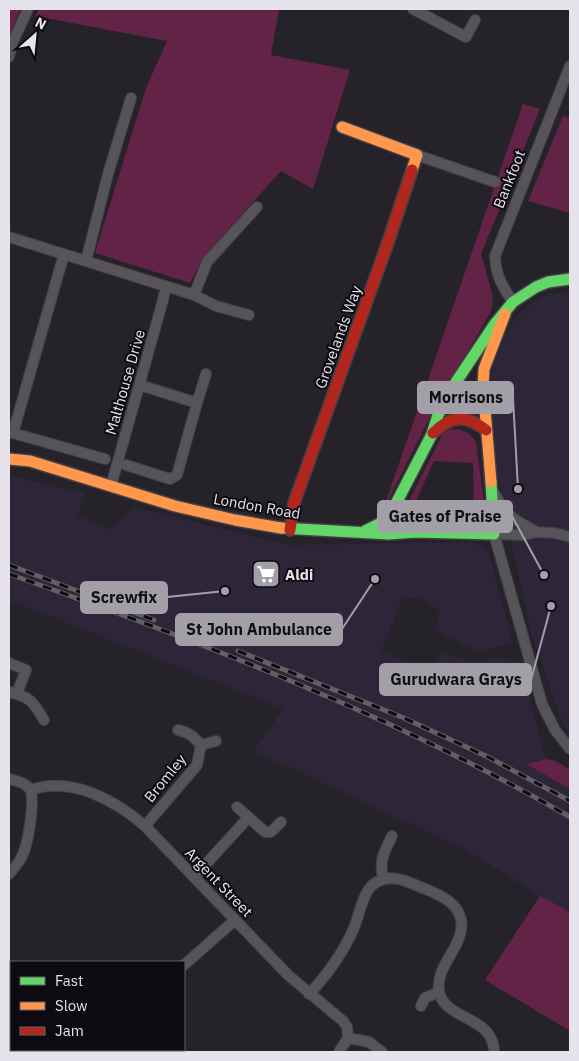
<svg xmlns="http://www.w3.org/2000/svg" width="579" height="1061" font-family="'IBM Plex Sans',sans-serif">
<rect width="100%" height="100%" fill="#26222a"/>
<path fill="#2d2538" d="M 570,291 L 570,734 L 562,722 L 532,635 L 501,496 L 494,444 L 491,392 L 493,364 L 500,346 L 515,318 L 531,304 L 548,294 Z
M 11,476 L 82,492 L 85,495 L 78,516 L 110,529 L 134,507 L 289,545 L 473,542 L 489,553 L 513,643 L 479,652 L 434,629 L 440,610 L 420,598 L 403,597 L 381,652 L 434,671 L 442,651 L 471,663 L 489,658 L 507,659 L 521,664 L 546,759 L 526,764 L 570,789 L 570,913 L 540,896 L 466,850 L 254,751 L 283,709 L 9,600 L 9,485 Z"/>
<path fill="#632346" d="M 9,9 L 20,9 L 9,38 Z
M 39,9 L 279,9 L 271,55 L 350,70 L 313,189 L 281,171 L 202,259 L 190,283 L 95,253 L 146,88 L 167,41 L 35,16 Z
M 523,104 L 540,109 L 481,254 L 492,293 L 493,303 L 490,313 L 428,421 L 384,509 L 383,510 Z
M 563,116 L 570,118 L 570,213 L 528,201 Z
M 457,429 C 467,431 471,434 476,442 L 485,509 L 485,516 L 480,521 L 474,522 L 473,463 L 434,461 L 414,505 L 414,518 L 408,519 L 405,516 L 405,509 L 443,433 L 448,430 Z
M 546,759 L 556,761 L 570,770 L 570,789 L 526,764 Z
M 540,896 L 563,908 L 570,913 L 570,1031 L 485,980 Z"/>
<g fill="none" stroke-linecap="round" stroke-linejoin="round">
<defs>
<path id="street" d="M 413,9 L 466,37 L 475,20
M 9,57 L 12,44 L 28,9
M 417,155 L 495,182
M 9,237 L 194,295 L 216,306 L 249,315
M 86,261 L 108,174 L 131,98
M 194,295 L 207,262 L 257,207
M 513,302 C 502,286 496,276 495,256 L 570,66
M 140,385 L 197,403 L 206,374
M 9,432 L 105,459
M 13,433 L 64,254
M 126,465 L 170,479 L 177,475 L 197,403
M 111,486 L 163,300 L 166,286
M 495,494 C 505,516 516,521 537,532
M 570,537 L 555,533 L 537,532 L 524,535 L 494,534 L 542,704 L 555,730 L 570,749
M 9,663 L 26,670 L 17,693
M 9,692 C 30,696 34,703 44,720
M 201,745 L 216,741
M 9,779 C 18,781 24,782 31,790
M 31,790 C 71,776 115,800 145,826 L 288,975 L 343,1021 L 347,1027 L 348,1038
M 237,807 L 265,832 L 271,832 L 281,822
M 145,826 L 197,765 L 201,745 C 194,737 189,732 178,730
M 9,874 C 14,868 20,862 23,854 C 29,840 34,804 31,790
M 194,877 L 248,818
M 383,879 C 379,859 384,853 392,836
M 184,965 L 235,920
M 309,994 C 328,974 343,953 354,928 C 359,916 361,900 369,889 C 372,884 379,880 385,879 C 398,875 416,886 428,890 C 442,896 457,903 461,919 C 466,946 435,964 439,991 C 444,1021 494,1015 494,1052
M 421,1006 L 425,998 L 439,992
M 348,1038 L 369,1042 L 382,1052
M 100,1050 L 103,1052
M 339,1052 L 348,1038"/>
<path id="fast" d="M 281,528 L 389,534 L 416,532 L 494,534 L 491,482
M 365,531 L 383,522 L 389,517 L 432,434 L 438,415 L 454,385 L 494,325 L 513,302 L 536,287 L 548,282 L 570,279"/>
<path id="slow" d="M 342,127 L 417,155 L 412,170
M 9,459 L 30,461 L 175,506 L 235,520 L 281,528
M 491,482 L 483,385 L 484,369 L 505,314"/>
<path id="jam" d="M 433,433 C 452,415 465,414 486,430
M 290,530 L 294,503 L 386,248 L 412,170"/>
</defs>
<use href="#street" stroke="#423f46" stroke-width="12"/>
<use href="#fast" stroke="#423f46" stroke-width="14"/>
<use href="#slow" stroke="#423f46" stroke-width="14"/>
<use href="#jam" stroke="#423f46" stroke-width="14"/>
<use href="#street" stroke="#565359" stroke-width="10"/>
<use href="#fast" stroke="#63d668" stroke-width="11"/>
<use href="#slow" stroke="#ff974d" stroke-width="11"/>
<use href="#jam" stroke="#b3261e" stroke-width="11"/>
<defs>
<path id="rail" d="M 9,565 L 154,620
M 9,574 C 201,642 393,715 570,817
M 238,651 L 404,718 L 488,757 L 570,801"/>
</defs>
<use href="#rail" stroke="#625f65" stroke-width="5"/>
<use href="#rail" stroke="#0d0a11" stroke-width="3" stroke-dasharray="9" stroke-linecap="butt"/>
</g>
<defs>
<symbol id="supermarket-square" viewBox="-11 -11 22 22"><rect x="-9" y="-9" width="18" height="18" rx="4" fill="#a39fa9" stroke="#0d0a11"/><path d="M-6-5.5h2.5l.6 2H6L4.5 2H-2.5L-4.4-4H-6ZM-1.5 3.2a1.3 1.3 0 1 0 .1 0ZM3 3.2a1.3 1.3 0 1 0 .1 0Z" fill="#fff"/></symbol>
</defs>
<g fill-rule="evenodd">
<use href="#supermarket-square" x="250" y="558" width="32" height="32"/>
</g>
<g text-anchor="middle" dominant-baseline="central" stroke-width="4" stroke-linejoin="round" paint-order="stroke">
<g font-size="15" fill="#e7e3ed" stroke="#0d0a11">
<text transform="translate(509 179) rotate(-68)">Bankfoot</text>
<text transform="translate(338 337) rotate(-70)">Grovelands Way</text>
<text transform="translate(125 382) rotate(-74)">Malthouse Drive</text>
<text transform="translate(257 506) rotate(10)">London Road</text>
<text transform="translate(165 778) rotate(-51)">Bromley</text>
<text transform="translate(219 882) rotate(46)">Argent Street</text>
</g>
<g font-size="15" font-weight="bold" fill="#e7e3ed" stroke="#0d0a11" text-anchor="start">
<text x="285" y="574">Aldi</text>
</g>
</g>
<path fill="none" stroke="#a39fa9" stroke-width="2" d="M518 489L513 398M544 575L512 516M225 591L167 597M375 579L342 629M551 606L531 680"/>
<g fill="#a39fa9" stroke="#0d0a11" stroke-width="2">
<circle cx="518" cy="489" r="5"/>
<circle cx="544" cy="575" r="5"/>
<circle cx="225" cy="591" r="5"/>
<circle cx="375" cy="579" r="5"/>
<circle cx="551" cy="606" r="5"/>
</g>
<g fill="#a39fa9" stroke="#a39fa9" stroke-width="2">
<rect x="418" y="382" width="95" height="31" rx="5"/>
<rect x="378" y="501" width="134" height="31" rx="5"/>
<rect x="81" y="582" width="86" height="31" rx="5"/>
<rect x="176" y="614" width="166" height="31" rx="5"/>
<rect x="380" y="664" width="151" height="31" rx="5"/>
</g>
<g font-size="16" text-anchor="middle" font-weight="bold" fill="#111">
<text x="466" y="403">Morrisons</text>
<text x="445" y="522">Gates of Praise</text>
<text x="124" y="603">Screwfix</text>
<text x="259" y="635">St John Ambulance</text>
<text x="456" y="685">Gurudwara Grays</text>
</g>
<rect width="579" height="1061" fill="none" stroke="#e7e3ed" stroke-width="20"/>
<rect x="10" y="961" width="175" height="90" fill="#0d0a11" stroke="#646169"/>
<rect x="20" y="977" width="25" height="8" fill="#63d668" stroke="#646169"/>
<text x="55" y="986" font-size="15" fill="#e7e3ed">Fast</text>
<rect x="20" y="1002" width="25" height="8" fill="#ff974d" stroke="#646169"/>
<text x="55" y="1011" font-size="15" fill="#e7e3ed">Slow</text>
<rect x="20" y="1027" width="25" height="8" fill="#b3261e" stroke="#646169"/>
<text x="55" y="1036" font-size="15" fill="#e7e3ed">Jam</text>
<g transform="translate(35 35) rotate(27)" stroke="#0d0a11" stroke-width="4" paint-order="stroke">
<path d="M0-4L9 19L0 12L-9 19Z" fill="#e7e3ed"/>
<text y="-8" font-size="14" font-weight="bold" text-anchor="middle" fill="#e7e3ed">N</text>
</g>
</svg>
